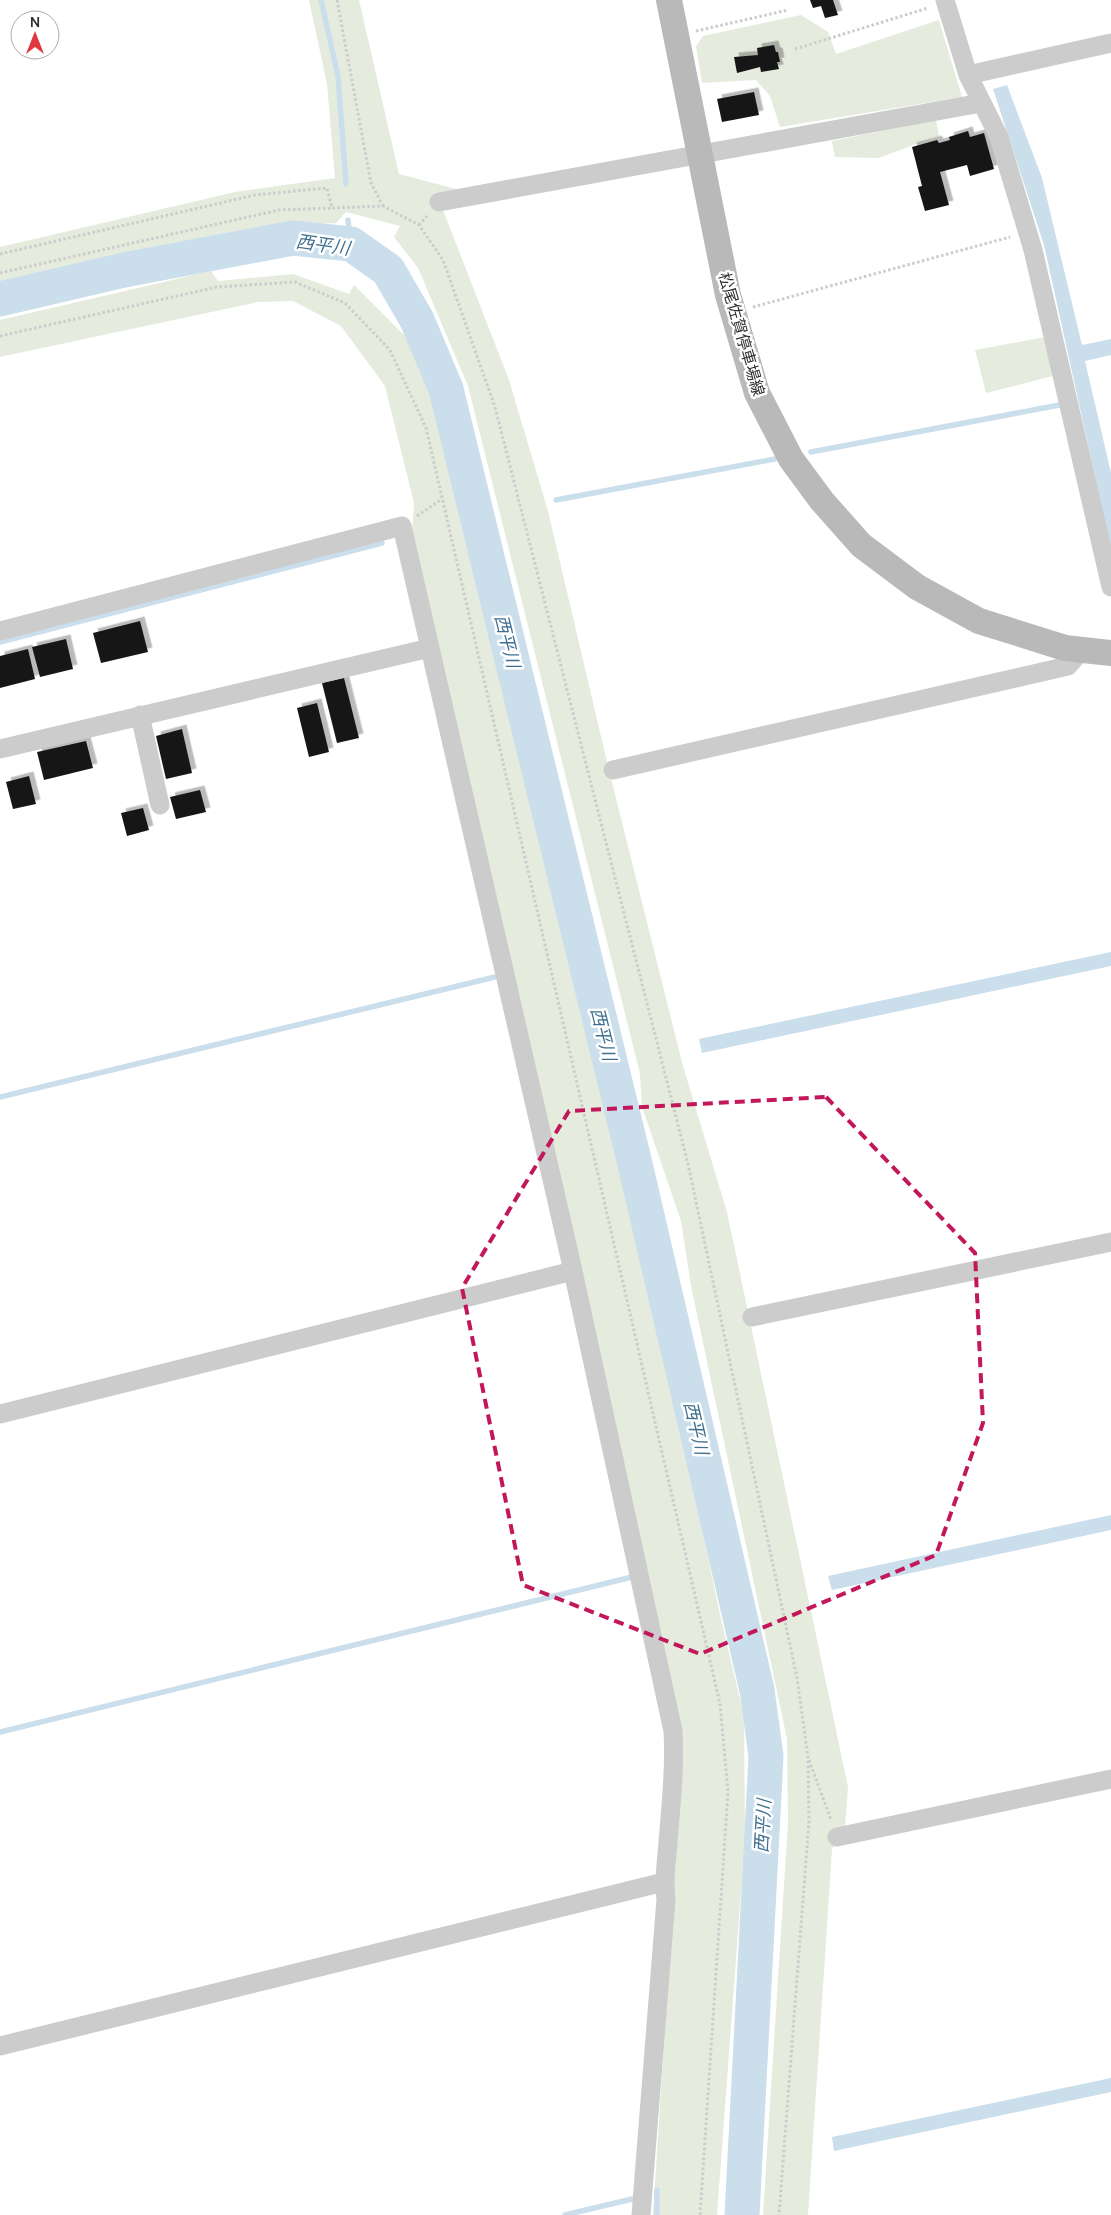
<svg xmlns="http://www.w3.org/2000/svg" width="1111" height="2215" font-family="Manrope,'Noto Sans JP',sans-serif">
<defs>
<filter id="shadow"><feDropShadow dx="4.5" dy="-4.5" stdDeviation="0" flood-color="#0004"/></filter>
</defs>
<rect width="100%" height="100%" fill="#fff"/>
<path fill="#e5ecde" d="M 309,0 L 359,0 L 399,174 L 460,190 L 443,210 L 509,380 L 548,511 L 607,762 L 683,1066 L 727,1212 L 848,1787 L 845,1827 L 832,1849 L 808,2215 L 763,2215 L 788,1822 L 787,1739 L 691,1286 L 681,1221 L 642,1107 L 640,1074 L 468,386 L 418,268 L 394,237 L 400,226 L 346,212 L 336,223 L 267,227 L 0,288 L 0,247 L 235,192 L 335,178 L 327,84 Z
M 801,15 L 828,32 L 836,54 L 939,20 L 962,97 L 780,127 L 770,96 L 756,80 L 702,83 L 696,46 L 703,36 Z
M 936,120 L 939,136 L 878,158 L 835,157 L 832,141 Z
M 211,271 L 218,281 L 293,274 L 349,294 L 354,285 L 408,339 L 433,399 L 476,568 L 577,997 L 662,1337 L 720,1615 L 744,1716 L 745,1838 L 717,2215 L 653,2215 L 683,1746 L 580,1264 L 412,533 L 414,503 L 385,386 L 341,326 L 293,301 L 258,302 L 0,357 L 0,320 Z
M 1045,337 L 1053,376 L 986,393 L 975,350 Z"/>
<path fill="#cbdeeb" d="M 1007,85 L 1042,178 L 1082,345 L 1111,339 L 1111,355 L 1085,361 L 1111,473 L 1111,549 L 1044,245 L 993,89 Z
M 1111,952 L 1111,966 L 702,1053 L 699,1039 Z
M 1111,1515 L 1111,1530 L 832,1590 L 828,1576 Z
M 1111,2078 L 1111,2092 L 834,2151 L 832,2137 Z"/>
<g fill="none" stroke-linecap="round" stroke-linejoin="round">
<path stroke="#cbdeeb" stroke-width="5.5" d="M 321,0 L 338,76 L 346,184
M 348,220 L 351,244
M 811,452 L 1065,404
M 556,500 L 775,459
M 0,642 L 382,543
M 0,1097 L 495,977
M 0,1732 L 632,1577
M 565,2215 L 632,2199
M 657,2215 L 657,2190"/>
<path stroke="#cbdeeb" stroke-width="35" d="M 0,299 L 124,270 L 293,238 L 351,244 L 388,270 L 417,320 L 446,389 L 635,1164 L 757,1690 L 766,1756 L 742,2215"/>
</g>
<path fill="#161616" filter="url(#shadow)" d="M 810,0 L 833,0 L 838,15 L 825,18 L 821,6 L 813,8 Z
M 774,45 L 776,52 L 778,52 L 780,62 L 777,62 L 779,69 L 761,72 L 760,67 L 737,73 L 734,57 L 758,55 L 757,48 Z
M 754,92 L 759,115 L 722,122 L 717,99 Z
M 968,131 L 970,137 L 984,133 L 994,169 L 970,176 L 967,165 L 940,172 L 949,205 L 925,211 L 918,187 L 922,186 L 912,147 L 937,140 L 939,143 L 950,140 L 949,137 Z
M 140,621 L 148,652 L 101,663 L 93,633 Z
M 66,639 L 73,669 L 40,677 L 32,647 Z
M 28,649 L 35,679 L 0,688 L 0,656 Z
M 344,678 L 359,738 L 337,743 L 322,683 Z
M 317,703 L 329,752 L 309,757 L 297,708 Z
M 182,729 L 192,773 L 166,779 L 156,736 Z
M 86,741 L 93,768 L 44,780 L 37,752 Z
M 29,776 L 36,804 L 13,809 L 6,782 Z
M 200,790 L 206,812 L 176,819 L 170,797 Z
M 143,808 L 149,830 L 127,836 L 121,813 Z"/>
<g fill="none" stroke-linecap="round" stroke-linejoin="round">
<path stroke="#ccc" stroke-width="3" stroke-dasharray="2.5 2.5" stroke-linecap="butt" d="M 337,0 L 371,183 L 383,206
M 696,31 L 788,10
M 795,49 L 928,8
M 419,225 L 427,216
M 0,254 L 255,195 L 327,188 L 332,208 L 383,206 L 419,225 L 443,260 L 495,407 L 688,1164 L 797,1678 L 808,1757 L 809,1821 L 779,2215
M 0,273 L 279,210 L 332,208
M 753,307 L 1010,237
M 0,336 L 217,287 L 295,282 L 345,303 L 390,350 L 426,428 L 720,1704 L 728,1792 L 700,2215
M 417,516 L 442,499
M 809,1760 L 831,1820"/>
<path stroke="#ccc" stroke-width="19" d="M 945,0 L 968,75 L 999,137 L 1033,250 L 1111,587
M 968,75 L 1111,43
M 439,202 L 981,103
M 0,631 L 402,526 L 573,1271 L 673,1731 C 675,1768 671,1805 668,1842 C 667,1861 663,1879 666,1899 L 641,2215
M 140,715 L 160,805
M 0,749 L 430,648
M 613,770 L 1068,666 L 1082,650
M 752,1317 L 1111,1242
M 0,1414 L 573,1271
M 837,1837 L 1111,1779
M 0,2046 L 664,1882"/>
<path stroke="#b9b9b9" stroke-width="26" d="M 669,0 L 728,295 L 757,393 L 791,459 L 822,501 L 861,545 L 917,587 L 979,621 L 1065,648 L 1111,653"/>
</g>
<path fill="none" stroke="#c2185b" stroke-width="4" stroke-dasharray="10 6" stroke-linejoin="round" d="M 826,1097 L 975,1253 L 983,1423 L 936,1555 L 700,1654 L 523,1585 L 462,1288 L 569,1111 Z"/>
<g text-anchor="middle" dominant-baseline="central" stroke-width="5" stroke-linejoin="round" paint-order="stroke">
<g font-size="16" fill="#2f2f2f" stroke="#fff">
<text transform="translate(742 334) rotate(74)">松尾佐賀停車場線</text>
</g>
<g font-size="18" font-style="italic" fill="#40708f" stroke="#fff">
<text transform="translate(323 244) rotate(8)">西平川</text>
<text transform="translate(508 641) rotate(76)">西平川</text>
<text transform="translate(604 1034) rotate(76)">西平川</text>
<text transform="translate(697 1428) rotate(77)">西平川</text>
<text transform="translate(762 1826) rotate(-87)">西平川</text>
</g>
</g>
<g transform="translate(35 35)"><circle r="24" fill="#ffffff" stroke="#acacac"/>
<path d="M0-4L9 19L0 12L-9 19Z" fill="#e03843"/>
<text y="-8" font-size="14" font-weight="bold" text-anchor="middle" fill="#2f2f2f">N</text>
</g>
</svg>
